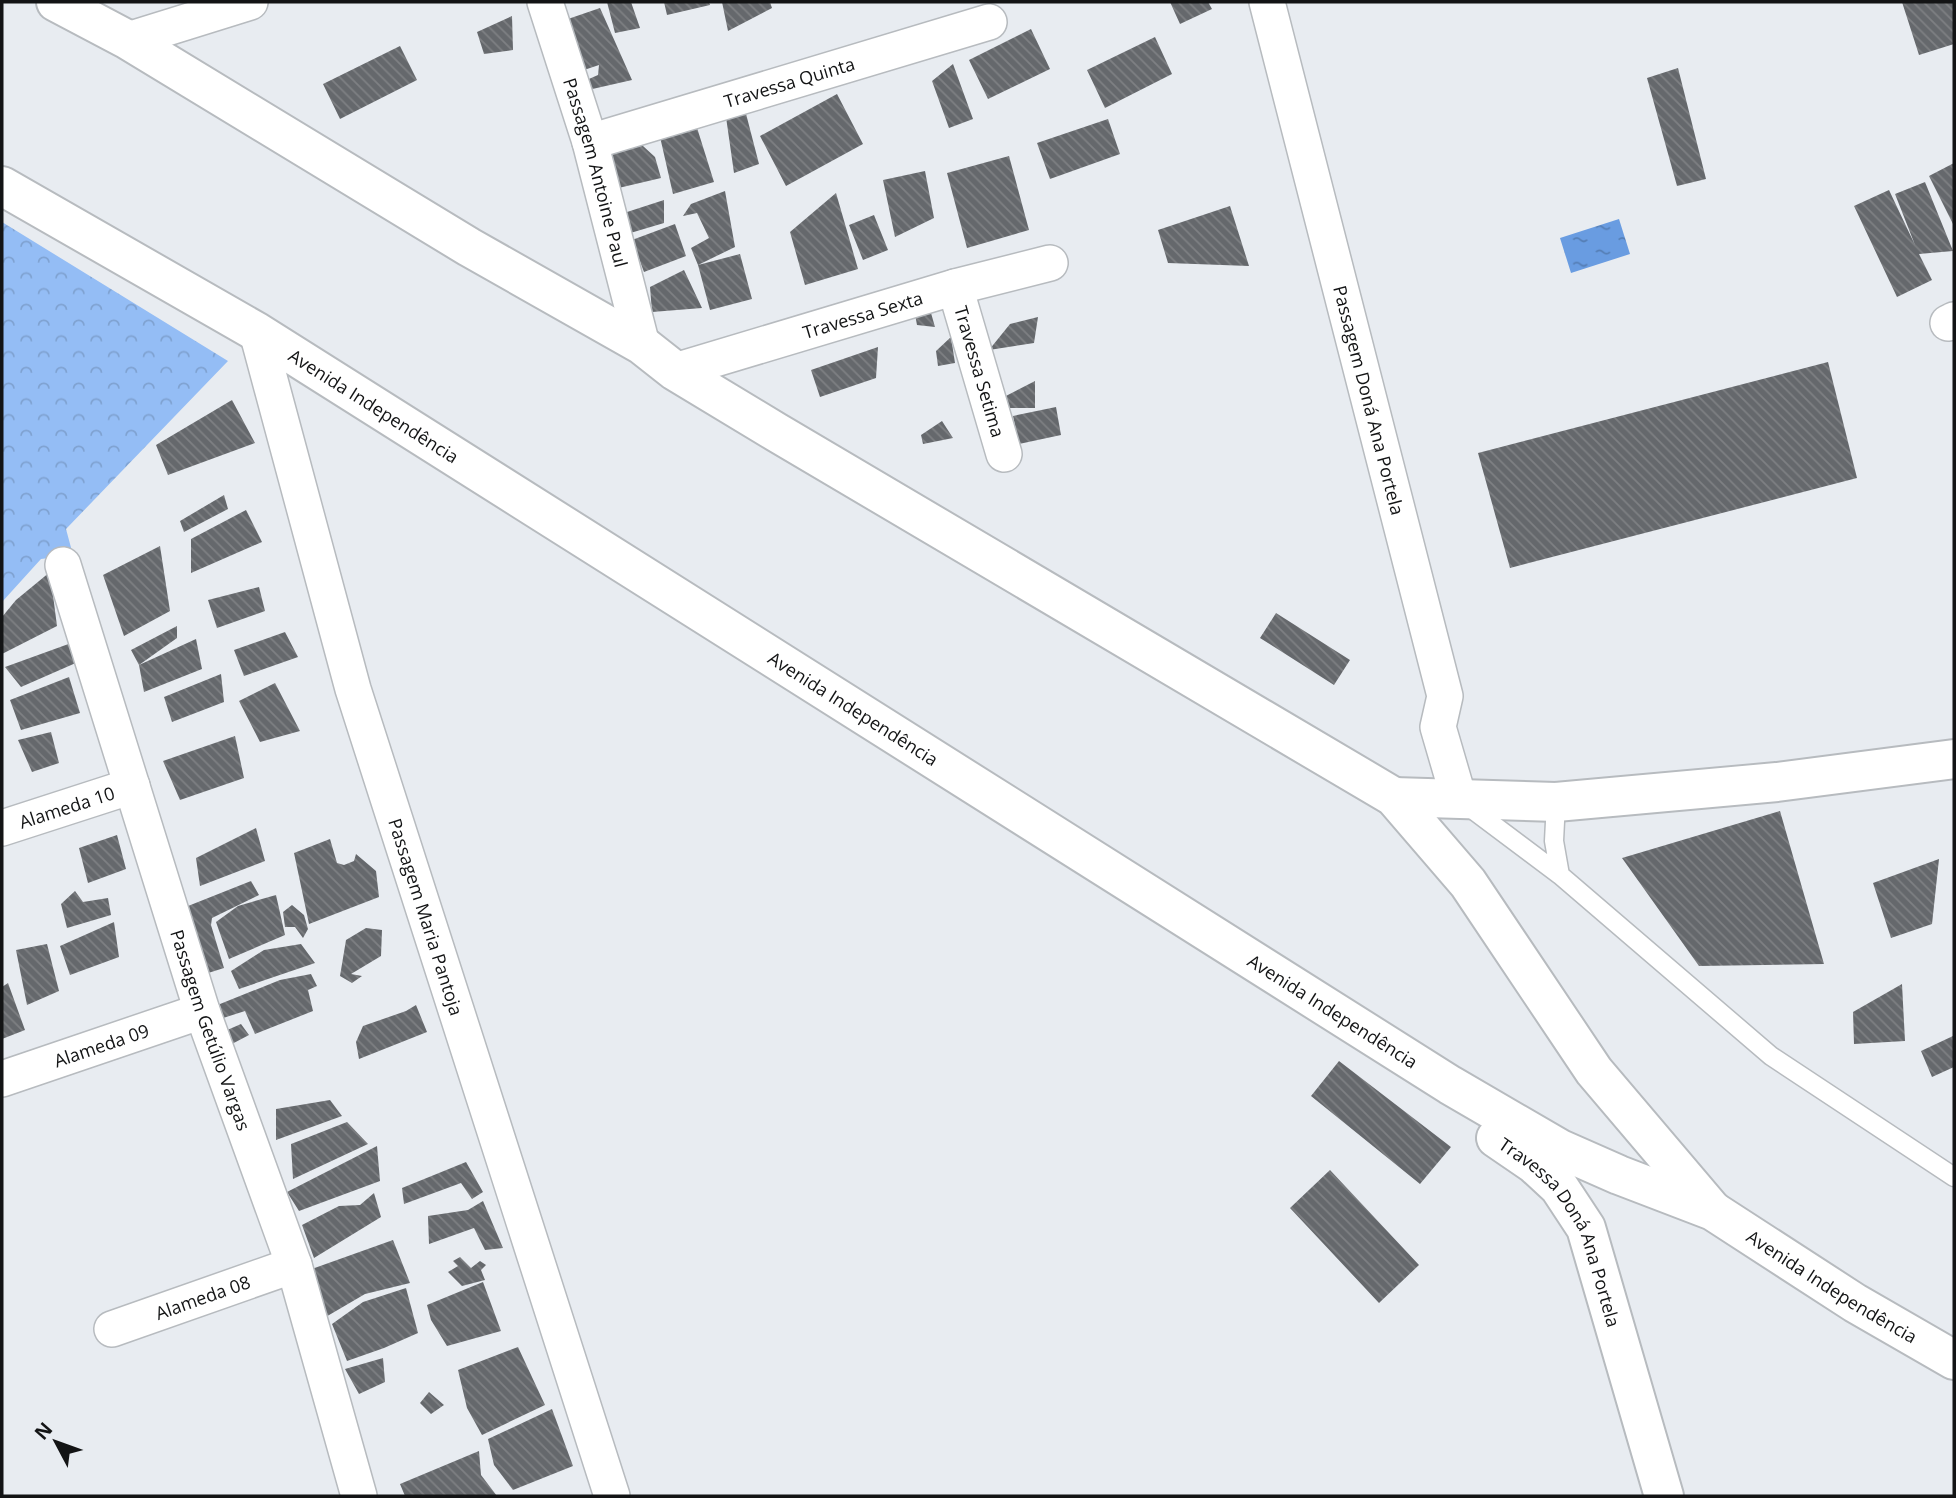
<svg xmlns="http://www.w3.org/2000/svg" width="1956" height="1498" font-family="'Open Sans',sans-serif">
<defs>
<pattern id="forest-crowns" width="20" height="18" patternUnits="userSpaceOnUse" patternTransform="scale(1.75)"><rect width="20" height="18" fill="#94bdf5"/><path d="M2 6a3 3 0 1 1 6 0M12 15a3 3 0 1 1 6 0" fill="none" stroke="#7fa2d1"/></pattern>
<pattern id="water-ripples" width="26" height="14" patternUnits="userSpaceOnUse" patternTransform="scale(1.75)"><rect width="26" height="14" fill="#699ce1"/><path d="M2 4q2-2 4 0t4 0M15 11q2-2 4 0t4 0" fill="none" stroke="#557eb5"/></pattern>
<pattern id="building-back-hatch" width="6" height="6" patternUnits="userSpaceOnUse" patternTransform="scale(1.75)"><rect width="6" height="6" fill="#65686c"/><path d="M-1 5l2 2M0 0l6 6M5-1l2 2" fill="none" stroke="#7e8083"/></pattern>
</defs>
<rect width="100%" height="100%" fill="#e8ecf1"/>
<path fill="url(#forest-crowns)" d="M 2,222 L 228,361 L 66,529 L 73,555 L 41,559 L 2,602 Z"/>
<path fill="url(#water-ripples)" d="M 1619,219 L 1630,254 L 1571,273 L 1560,238 Z"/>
<path fill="url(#building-back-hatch)" d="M 607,2 L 631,2 L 640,28 L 615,33 Z
M 664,2 L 709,2 L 710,5 L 667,15 Z
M 722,2 L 770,2 L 772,8 L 728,31 Z
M 1170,2 L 1208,2 L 1212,9 L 1180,24 Z
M 1902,2 L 1954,2 L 1954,44 L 1919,55 Z
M 600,8 L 632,80 L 588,90 L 582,82 L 598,75 L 599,65 L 581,71 L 568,19 Z
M 512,16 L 513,50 L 484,54 L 477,32 Z
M 1031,29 L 1050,69 L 988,99 L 969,60 Z
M 1155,37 L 1172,74 L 1105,108 L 1087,70 Z
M 400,46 L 417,80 L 340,119 L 323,84 Z
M 953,64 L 973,119 L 949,128 L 932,81 Z
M 1678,68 L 1706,179 L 1677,186 L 1647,78 Z
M 837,94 L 863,144 L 786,186 L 760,136 Z
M 744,106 L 759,164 L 734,173 L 726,117 Z
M 693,115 L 714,182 L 673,194 L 658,128 Z
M 1108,119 L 1120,154 L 1050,179 L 1037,143 Z
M 631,135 L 655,157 L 661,178 L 610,190 L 601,142 Z
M 1009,156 L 1029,230 L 967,248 L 947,173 Z
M 1954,163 L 1954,226 L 1929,176 Z
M 925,171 L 934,218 L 895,237 L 883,180 Z
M 1925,182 L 1953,251 L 1919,254 L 1932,280 L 1897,297 L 1854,206 L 1889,190 L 1915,245 L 1895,194 Z
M 725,191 L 735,247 L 698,265 L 691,248 L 709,238 L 697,213 L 683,216 L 691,204 Z
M 836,193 L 858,269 L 805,285 L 790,232 Z
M 664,200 L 664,223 L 627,234 L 624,213 Z
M 1230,206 L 1249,266 L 1168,263 L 1158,230 Z
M 874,215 L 888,250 L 863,260 L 849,225 Z
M 675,224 L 686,256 L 644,272 L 632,240 Z
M 740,254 L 752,299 L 710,310 L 698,265 Z
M 684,270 L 702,308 L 652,312 L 650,287 Z
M 929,306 L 935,327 L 917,325 L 914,309 Z
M 1038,317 L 1034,343 L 989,350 L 1010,324 Z
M 951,337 L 955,363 L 938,366 L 936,351 Z
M 878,347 L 876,378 L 820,397 L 811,370 Z
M 1828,362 L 1857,478 L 1510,568 L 1478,453 Z
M 1035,381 L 1035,408 L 1002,408 L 1002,398 Z
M 232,400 L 255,443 L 168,475 L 156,445 Z
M 1056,407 L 1061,435 L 1019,444 L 1013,416 Z
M 942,421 L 953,438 L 923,444 L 921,435 Z
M 224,495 L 228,509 L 184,532 L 180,521 Z
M 246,510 L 262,542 L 191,573 L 191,539 Z
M 160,546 L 170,611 L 124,636 L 103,575 Z
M 50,572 L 57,626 L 2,654 L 2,617 L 16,600 Z
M 259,587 L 265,611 L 217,628 L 208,600 Z
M 1276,613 L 1350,660 L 1334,685 L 1260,638 Z
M 177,626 L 177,638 L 139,665 L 131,650 Z
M 285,632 L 298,657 L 244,676 L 234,650 Z
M 196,639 L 202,669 L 144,692 L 139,665 Z
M 74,642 L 78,662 L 21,687 L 5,667 Z
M 221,674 L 224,702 L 172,722 L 164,697 Z
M 69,677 L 80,713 L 21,730 L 10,700 Z
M 275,683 L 300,731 L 260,742 L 239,701 Z
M 51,732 L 59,763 L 32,772 L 18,740 Z
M 235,736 L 244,778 L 180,800 L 163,761 Z
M 1780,811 L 1824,964 L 1699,966 L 1622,858 Z
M 256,828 L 265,861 L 200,886 L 196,858 Z
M 117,835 L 126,869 L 88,883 L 79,848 Z
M 330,839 L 337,863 L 344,865 L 354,861 L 356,854 L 376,871 L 379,897 L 309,924 L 294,853 Z
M 1939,859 L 1932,924 L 1891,938 L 1873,883 Z
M 251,881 L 259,895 L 212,918 L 211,925 L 224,968 L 205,974 L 183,908 Z
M 75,891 L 83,902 L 108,898 L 111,915 L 67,928 L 61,904 Z
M 276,895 L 285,935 L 229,959 L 216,922 L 238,906 Z
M 292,905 L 304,915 L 308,929 L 303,938 L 295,927 L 285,927 L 283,912 Z
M 114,922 L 119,957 L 70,975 L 60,946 Z
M 366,928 L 382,930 L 381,956 L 351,974 L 362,976 L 352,983 L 340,976 L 346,940 Z
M 47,944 L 59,991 L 27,1005 L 16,950 Z
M 301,944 L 315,963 L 239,989 L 231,971 L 264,950 Z
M 311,974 L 317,986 L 308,990 L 313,1011 L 255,1034 L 245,1011 L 220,1019 L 220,1004 L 280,980 Z
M 8,983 L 25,1030 L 2,1039 L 2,987 Z
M 1902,984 L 1905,1041 L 1854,1044 L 1853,1012 Z
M 416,1005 L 427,1032 L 359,1059 L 356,1042 L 363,1026 L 406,1011 Z
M 241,1024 L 249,1035 L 230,1045 L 225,1031 Z
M 1953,1036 L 1954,1067 L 1932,1077 L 1921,1051 Z
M 1339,1061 L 1451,1147 L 1420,1184 L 1311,1096 Z
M 330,1100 L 342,1116 L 276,1140 L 276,1109 Z
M 347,1122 L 368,1144 L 293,1179 L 291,1144 Z
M 377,1146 L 380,1181 L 299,1211 L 287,1192 Z
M 466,1162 L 483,1192 L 472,1199 L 461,1183 L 404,1204 L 402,1188 Z
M 1330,1170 L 1419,1265 L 1379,1303 L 1290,1208 Z
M 374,1193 L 381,1217 L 314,1258 L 302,1225 L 339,1206 L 360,1205 Z
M 483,1201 L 503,1248 L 485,1250 L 474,1228 L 429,1244 L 428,1216 L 468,1210 Z
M 393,1240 L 410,1283 L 365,1294 L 324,1318 L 309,1270 Z
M 460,1257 L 471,1268 L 480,1261 L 486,1265 L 481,1270 L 485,1280 L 462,1286 L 448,1272 L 458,1266 L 453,1261 Z
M 483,1282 L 501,1331 L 447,1346 L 431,1320 L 427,1305 Z
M 406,1288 L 418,1333 L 384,1348 L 347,1361 L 332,1324 L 363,1302 Z
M 518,1347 L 545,1405 L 482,1435 L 467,1408 L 458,1370 Z
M 383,1358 L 385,1382 L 359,1394 L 345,1369 Z
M 429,1392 L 444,1405 L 431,1414 L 420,1403 Z
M 552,1409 L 573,1466 L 513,1490 L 494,1465 L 488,1439 Z
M 479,1451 L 481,1475 L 497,1496 L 405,1496 L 400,1484 Z"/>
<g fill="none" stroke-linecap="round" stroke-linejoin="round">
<defs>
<path id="lane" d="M 1556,802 L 1554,841 L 1560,875
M 1468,806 L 1560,875 L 1771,1056 L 1954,1177"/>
<g id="street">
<path id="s1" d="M 545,2 L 590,142 L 642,345"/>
<path id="s2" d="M 1267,2 L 1445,696 L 1438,727 L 1459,799"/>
<path d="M 128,40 L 250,2"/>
<path id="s3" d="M 590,142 L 989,22"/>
<path id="s4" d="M 955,287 L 1004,454"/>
<path d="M 1948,323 L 1954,320"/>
<path id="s5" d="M 257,332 L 353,689 L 612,1496"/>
<path id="s6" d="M 675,371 L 955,287 L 1050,263"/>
<path id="s7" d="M 63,565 L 202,1011 L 294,1265 L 359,1496"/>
<path id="s8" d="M 2,828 L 132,786"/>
<path id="s9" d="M 2,1079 L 202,1011"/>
<path id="s10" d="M 112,1329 L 294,1265"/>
</g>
<g id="primary">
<path d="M 56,2 L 128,40 L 469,247 L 642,345 L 675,371 L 776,432 L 1394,797 L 1468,883 L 1594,1071 L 1712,1210"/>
<path id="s11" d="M 2,186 L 257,332 L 1450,1085 L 1560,1149 L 1619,1175 L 1713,1211 L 1855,1303 L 1954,1360"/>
<path d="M 1394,797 L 1556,802 L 1777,782 L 1954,759"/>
<path id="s12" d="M 1496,1138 L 1534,1164 L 1559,1187 L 1586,1228 L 1664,1496"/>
</g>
</defs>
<use href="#lane" stroke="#b7bbbf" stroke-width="21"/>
<use href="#street" stroke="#b7bbbf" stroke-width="38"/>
<use href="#primary" stroke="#b7bbbf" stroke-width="42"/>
<use href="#lane" stroke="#fff" stroke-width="18"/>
<use href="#street" stroke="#fff" stroke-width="35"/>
<use href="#primary" stroke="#fff" stroke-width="38"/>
</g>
<g text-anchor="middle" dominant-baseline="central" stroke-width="6" stroke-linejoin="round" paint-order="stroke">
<g font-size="18" fill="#131415" stroke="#e8ecf1">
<text stroke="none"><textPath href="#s3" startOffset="208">Travessa Quinta</textPath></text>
<text stroke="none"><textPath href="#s1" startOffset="178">Passagem Antoine Paul</textPath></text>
<text stroke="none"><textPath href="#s6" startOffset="196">Travessa Sexta</textPath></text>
<text stroke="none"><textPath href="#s4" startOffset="88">Travessa Setima</textPath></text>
<text stroke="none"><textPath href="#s2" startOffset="411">Passagem Doná Ana Portela</textPath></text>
<text stroke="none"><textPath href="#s11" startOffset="432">Avenida Independência</textPath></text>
<text stroke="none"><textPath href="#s11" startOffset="999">Avenida Independência</textPath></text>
<text stroke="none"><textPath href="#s8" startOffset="68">Alameda 10</textPath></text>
<text stroke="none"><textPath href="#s5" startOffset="609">Passagem Maria Pantoja</textPath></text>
<text stroke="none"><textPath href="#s11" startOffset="1566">Avenida Independência</textPath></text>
<text stroke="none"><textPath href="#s7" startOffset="488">Passagem Getúlio Vargas</textPath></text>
<text stroke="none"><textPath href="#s9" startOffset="105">Alameda 09</textPath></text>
<text stroke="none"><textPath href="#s12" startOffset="119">Travessa Doná Ana Portela</textPath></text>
<text stroke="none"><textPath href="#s11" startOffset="2138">Avenida Independência</textPath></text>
<text stroke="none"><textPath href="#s10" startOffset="96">Alameda 08</textPath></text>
</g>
</g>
<rect width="1956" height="1498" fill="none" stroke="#131415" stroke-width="7"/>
<g transform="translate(56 1442) rotate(311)" stroke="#e8ecf1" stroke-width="5" paint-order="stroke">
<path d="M0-5L12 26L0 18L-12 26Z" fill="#131415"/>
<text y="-10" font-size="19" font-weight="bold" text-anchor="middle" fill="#131415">N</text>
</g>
</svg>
